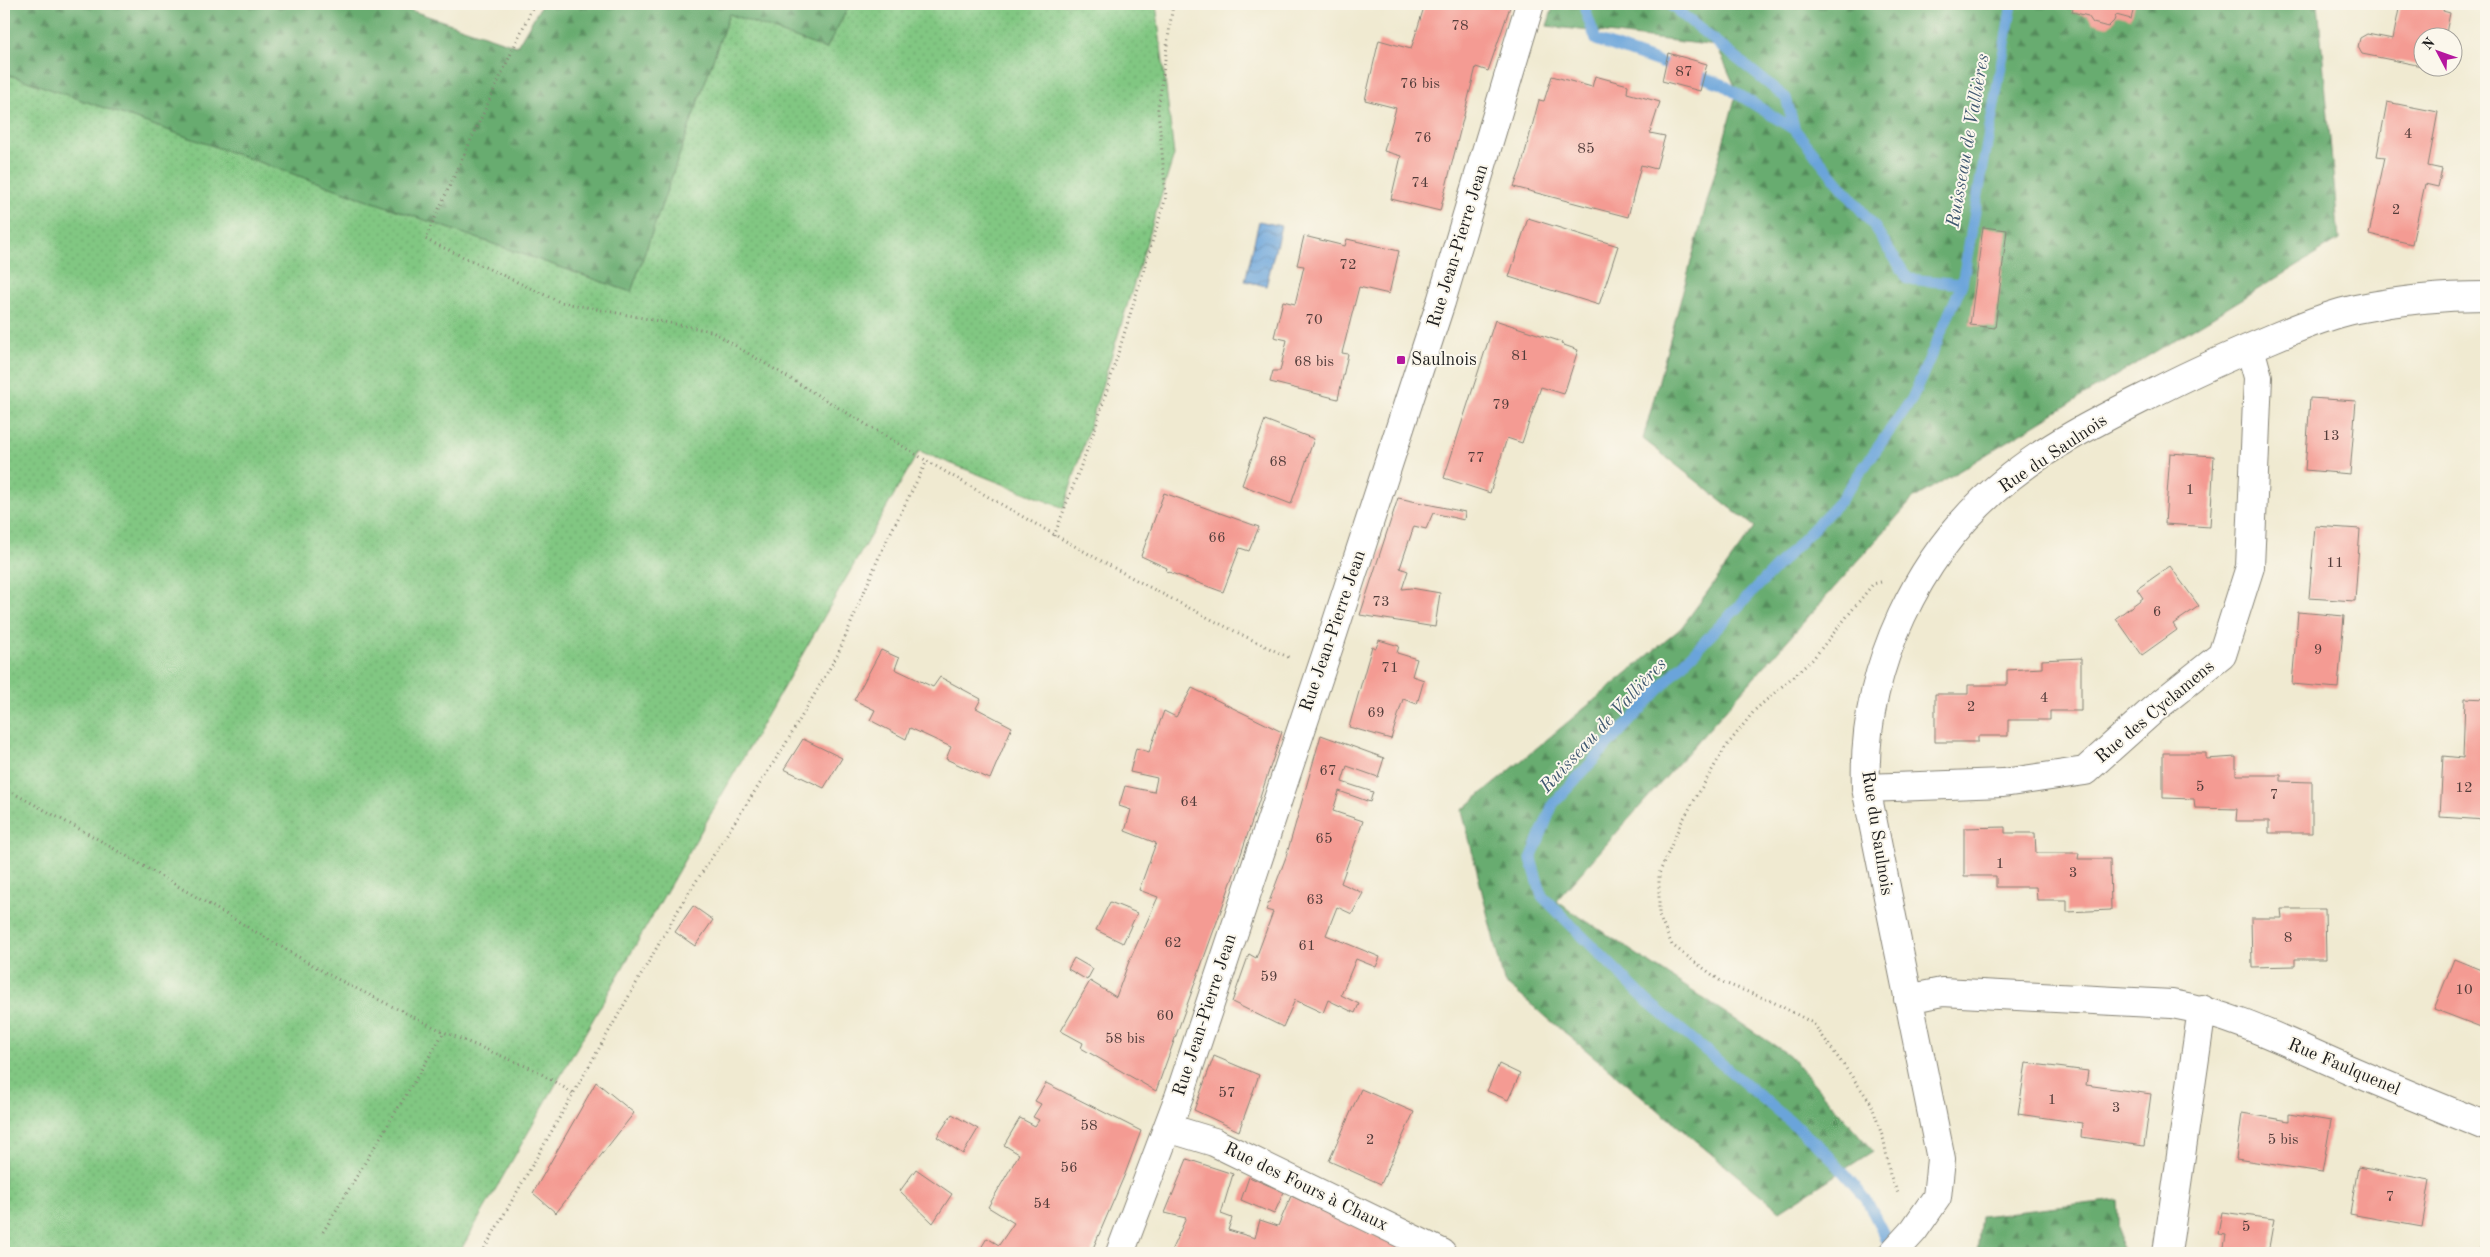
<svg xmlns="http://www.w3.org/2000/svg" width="2490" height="1257" font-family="'Old Standard TT',serif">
<defs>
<pattern id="grass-dots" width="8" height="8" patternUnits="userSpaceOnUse" patternTransform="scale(1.25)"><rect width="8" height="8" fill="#81c782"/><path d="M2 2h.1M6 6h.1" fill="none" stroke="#6faa70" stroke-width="1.8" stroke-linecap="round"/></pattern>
<pattern id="forest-firs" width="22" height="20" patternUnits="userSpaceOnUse" patternTransform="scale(1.25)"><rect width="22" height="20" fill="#68ac70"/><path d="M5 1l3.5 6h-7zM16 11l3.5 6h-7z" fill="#558b5b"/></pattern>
<pattern id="water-waves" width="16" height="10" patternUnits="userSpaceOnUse" patternTransform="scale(1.25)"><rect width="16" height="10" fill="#6ba4da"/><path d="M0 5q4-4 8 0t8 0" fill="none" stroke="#5785b0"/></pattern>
</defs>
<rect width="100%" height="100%" fill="#fbf7ec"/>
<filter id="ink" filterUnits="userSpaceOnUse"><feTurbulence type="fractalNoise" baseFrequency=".02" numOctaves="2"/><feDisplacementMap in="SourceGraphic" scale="10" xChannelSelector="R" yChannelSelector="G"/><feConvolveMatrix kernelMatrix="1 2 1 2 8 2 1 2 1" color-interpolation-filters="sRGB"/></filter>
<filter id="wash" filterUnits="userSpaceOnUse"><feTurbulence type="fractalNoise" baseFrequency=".0096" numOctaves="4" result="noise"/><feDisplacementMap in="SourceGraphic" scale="20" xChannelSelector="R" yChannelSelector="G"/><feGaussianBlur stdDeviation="1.12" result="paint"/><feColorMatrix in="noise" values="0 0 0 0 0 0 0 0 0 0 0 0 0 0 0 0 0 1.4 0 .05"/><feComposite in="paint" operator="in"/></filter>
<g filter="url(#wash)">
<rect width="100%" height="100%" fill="#f0ead1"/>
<path fill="url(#grass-dots)" stroke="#4e724f" d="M 850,4 L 1156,4 L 1174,155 L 1064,508 L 919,451 L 459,1253 L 4,1253 L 4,73 L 631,292 L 729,14 L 826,49 Z"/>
<path fill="url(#forest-firs)" stroke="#426446" d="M 4,4 L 392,4 L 517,46 L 542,4 L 850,4 L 826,49 L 729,14 L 631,292 L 4,73 Z
M 1554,4 L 2318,4 L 2339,240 L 1913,499 L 1556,901 L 1789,1055 L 1873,1151 L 1780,1211 L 1504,982 L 1462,810 L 1681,628 L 1755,527 L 1643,439 L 1737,91 L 1717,46 L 1547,26 Z
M 2118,1200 L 2121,1253 L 1977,1253 L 1981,1216 Z"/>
<path fill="url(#water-waves)" stroke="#44607b" d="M 1259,221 L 1281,226 L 1266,286 L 1245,281 Z"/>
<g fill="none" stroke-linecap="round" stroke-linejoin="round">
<path stroke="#6ba4da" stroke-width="11" d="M 1587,4 L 1585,10 L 1596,40 L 1722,84 L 1795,130 L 1874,226 L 1908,279 L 1962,284
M 1669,4 L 1786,98 L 1795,130
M 1893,1252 L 1866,1199 L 1824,1150 L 1647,1001 L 1542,896 L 1531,859 L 1553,804 L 1679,668 L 1840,501 L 1912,399 L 1962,284 L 2012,4"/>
</g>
<g id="blocks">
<path fill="#f49b93" d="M 1425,4 L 1511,4 L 1488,71 L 1476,67 L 1440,211 L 1391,199 L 1401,156 L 1384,151 L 1396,108 L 1365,100 L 1379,40 L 1411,49 Z
M 2074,4 L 2135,4 L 2131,19 L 2116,15 L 2114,21 L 2108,27 L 2093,23 L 2088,16 L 2072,12 Z
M 2400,4 L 2445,4 L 2443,11 L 2450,13 L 2445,38 L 2422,38 L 2422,66 L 2362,54 L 2358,47 L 2360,38 L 2367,34 L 2393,39 Z
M 1668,53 L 1707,64 L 1700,91 L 1662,81 Z
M 1552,76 L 1592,87 L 1595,76 L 1628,85 L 1627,93 L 1660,102 L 1650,133 L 1665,136 L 1656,169 L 1641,165 L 1628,217 L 1514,187 L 1521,168 L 1539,100 L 1544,101 Z
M 2387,102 L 2438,112 L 2428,166 L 2442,169 L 2438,187 L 2425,184 L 2412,244 L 2369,234 L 2385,157 L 2377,156 Z
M 1528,218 L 1618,246 L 1599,305 L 1509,277 Z
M 1983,227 L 2007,230 L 1995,328 L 1970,325 Z
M 1304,236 L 1345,246 L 1347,239 L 1399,251 L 1389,294 L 1359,287 L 1342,353 L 1348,354 L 1338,399 L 1270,382 L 1273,371 L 1280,371 L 1287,340 L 1274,337 L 1283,301 L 1295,304 L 1304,266 L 1297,265 Z
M 1495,320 L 1562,342 L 1561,344 L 1578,350 L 1564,394 L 1541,387 L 1522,443 L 1507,438 L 1490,493 L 1444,478 Z
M 2310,398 L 2356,401 L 2350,474 L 2305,470 Z
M 1265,420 L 1314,439 L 1291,504 L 1242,485 Z
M 2170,453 L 2214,456 L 2210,527 L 2165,524 Z
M 1164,493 L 1259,527 L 1249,551 L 1240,548 L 1223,592 L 1166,571 L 1167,568 L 1141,556 Z
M 1398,498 L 1465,512 L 1464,520 L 1433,513 L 1426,529 L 1414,526 L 1400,568 L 1408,571 L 1402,589 L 1411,588 L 1440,593 L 1435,627 L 1360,615 Z
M 2315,526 L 2360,529 L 2355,601 L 2309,598 Z
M 2170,566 L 2199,606 L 2173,624 L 2177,630 L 2142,655 L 2116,618 L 2143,598 L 2137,589 Z
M 2298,612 L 2344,616 L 2338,688 L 2292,684 Z
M 1379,640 L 1399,646 L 1397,653 L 1417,659 L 1412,676 L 1424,680 L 1417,704 L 1403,699 L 1391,739 L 1349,727 L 1372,646 L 1376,648 Z
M 881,650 L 899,658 L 895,669 L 933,687 L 940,677 L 981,699 L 976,708 L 1012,727 L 990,779 L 946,759 L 951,747 L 910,728 L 906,739 L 870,720 L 875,710 L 854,700 Z
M 2081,658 L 2081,711 L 2050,711 L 2050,720 L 2008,720 L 2008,736 L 1978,736 L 1978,742 L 1935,742 L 1935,694 L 1968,694 L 1968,685 L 2007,685 L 2007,670 L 2042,668 L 2042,660 Z
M 1192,688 L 1282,732 L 1237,866 L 1156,1091 L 1081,1048 L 1083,1043 L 1061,1031 L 1090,981 L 1116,997 L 1128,964 L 1158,897 L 1139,890 L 1156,843 L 1125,831 L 1131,810 L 1119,806 L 1125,786 L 1154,792 L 1157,778 L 1130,772 L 1136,748 L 1149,752 L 1164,711 L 1176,717 Z
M 2465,698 L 2486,699 L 2486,820 L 2440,817 L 2443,756 L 2463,758 Z
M 1321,735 L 1384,758 L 1378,777 L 1347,766 L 1342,782 L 1373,792 L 1370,802 L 1339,791 L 1333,811 L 1363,821 L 1341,883 L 1363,893 L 1352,914 L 1337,907 L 1326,935 L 1380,957 L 1376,967 L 1356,959 L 1341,995 L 1359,1004 L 1355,1013 L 1328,1000 L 1323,1013 L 1295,1000 L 1283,1027 L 1232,1002 L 1249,954 L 1256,958 L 1273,912 L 1266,910 L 1286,857 Z
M 803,739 L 842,758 L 824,788 L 784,769 Z
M 2163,753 L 2206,753 L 2206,759 L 2236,757 L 2236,775 L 2281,775 L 2281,781 L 2312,782 L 2312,833 L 2269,833 L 2269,821 L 2236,821 L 2237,809 L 2195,808 L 2194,799 L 2163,798 Z
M 2005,827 L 2005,833 L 2035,833 L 2036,853 L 2079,853 L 2078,859 L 2110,859 L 2111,910 L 2067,912 L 2067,900 L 2037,900 L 2036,887 L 1996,887 L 1996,876 L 1964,876 L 1964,828 Z
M 1110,902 L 1137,913 L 1123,943 L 1096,930 Z
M 693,906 L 713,920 L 695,946 L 675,932 Z
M 2281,909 L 2325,909 L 2326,959 L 2295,959 L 2295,966 L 2252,967 L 2251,918 L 2282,918 Z
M 1074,958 L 1093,969 L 1087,980 L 1068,969 Z
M 2454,959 L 2486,972 L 2486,1029 L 2434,1009 Z
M 1214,1056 L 1259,1075 L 1239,1131 L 1194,1110 Z
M 2026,1063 L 2088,1071 L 2086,1085 L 2151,1094 L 2144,1146 L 2081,1137 L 2082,1123 L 2018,1114 Z
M 1499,1064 L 1520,1074 L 1508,1100 L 1487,1091 Z
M 596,1082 L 634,1113 L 556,1213 L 533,1193 Z
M 1046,1083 L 1141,1131 L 1125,1174 L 1091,1253 L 978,1253 L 987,1238 L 999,1245 L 1014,1223 L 988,1207 L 1019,1154 L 1004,1145 L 1020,1118 L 1035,1126 L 1039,1120 L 1033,1117 L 1041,1104 L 1035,1101 Z
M 1361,1089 L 1414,1112 L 1381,1184 L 1329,1161 Z
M 2242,1113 L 2289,1121 L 2289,1114 L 2331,1121 L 2322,1172 L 2236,1159 Z
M 952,1114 L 978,1129 L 963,1154 L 937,1137 Z
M 1187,1159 L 1233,1174 L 1221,1214 L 1232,1218 L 1228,1230 L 1255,1238 L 1260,1220 L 1278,1226 L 1291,1196 L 1409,1251 L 1409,1253 L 1170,1253 L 1186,1218 L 1165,1213 Z
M 2358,1167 L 2430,1180 L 2422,1227 L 2350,1214 Z
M 916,1169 L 952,1194 L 933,1223 L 900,1191 Z
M 1249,1177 L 1284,1192 L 1274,1214 L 1241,1200 Z
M 2222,1212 L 2274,1219 L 2268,1253 L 2223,1253 L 2226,1235 L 2218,1234 Z
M 2481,1226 L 2486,1226 L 2486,1253 L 2480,1253 Z"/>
</g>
</g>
<g filter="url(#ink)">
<use href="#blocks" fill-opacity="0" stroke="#868376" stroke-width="1"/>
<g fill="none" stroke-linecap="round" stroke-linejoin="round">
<defs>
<path id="minor" d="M 1866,788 L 2003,783 L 2085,771 L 2154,709 L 2222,655 L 2250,567 L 2258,377 L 2250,348
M 1908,999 L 1942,992 L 2172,1004 C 2231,1014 2284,1041 2339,1065 C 2387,1086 2437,1106 2486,1126
M 1168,1128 L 1214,1142 L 1442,1253
M 1893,1253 L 1914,1230 L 1937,1197 L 1941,1159 L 1866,788 C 1861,671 1918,550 2010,477 C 2055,441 2110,415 2161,389 C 2198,370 2235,354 2273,338 C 2299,327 2328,315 2356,309 C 2399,300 2442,296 2486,296
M 2167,1253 L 2202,1009"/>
<path id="secondary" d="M 1120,1253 L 1179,1097 L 1330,643 L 1441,302 L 1530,4"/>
</defs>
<use href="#minor" stroke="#868376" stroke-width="30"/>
<use href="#secondary" stroke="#868376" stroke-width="30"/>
<path stroke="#868376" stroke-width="3" stroke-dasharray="1 4" stroke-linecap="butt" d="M 534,4 L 425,239 L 560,302 L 711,331 L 927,461
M 1054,536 L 1095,429 L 1166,197 L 1158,109 L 1173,4
M 1881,582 L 1873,584 L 1812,660 L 1755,710 L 1725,748 L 1681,823 L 1659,874 L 1659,916 L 1672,945 L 1722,982 L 1771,1001 L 1813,1023 L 1871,1103 L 1884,1141 L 1890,1175 L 1898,1193
M 4,788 L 94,837 L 331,976 L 444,1032 L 535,1070 L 573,1093
M 323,1232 L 444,1032
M 482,1253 L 684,900 L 785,745 L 838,654 L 881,552 L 927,461 C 1046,531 1165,599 1290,658"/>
<use href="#minor" stroke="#fff" stroke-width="28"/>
<use href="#secondary" stroke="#fff" stroke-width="28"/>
</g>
</g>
<rect fill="#b5179e" stroke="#fbf7ec" stroke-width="2" x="1396" y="355" width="10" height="10" rx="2.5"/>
<g text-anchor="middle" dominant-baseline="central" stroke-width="4" stroke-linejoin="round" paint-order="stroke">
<g font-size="15" fill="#523c3a">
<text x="1460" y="26">78</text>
<text x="1684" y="72">87</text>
<text x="1420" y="84">76 bis</text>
<text x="2408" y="134">4</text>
<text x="1423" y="138">76</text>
<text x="1586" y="149">85</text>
<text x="1420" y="183">74</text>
<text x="2396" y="210">2</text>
<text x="1348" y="265">72</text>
<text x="1314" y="320">70</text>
<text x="1520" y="356">81</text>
<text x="1314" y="362">68 bis</text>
<text x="1501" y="405">79</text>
<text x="2331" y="436">13</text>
<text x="1476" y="458">77</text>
<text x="1278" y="462">68</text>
<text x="2190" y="490">1</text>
<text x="1217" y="538">66</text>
<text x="2335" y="563">11</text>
<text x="1381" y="602">73</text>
<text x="2157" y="612">6</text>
<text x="2318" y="650">9</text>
<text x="1390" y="668">71</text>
<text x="2044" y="698">4</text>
<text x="1971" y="707">2</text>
<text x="1376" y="713">69</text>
<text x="1328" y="771">67</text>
<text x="2200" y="787">5</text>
<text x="2464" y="788">12</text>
<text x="2274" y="795">7</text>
<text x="1189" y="802">64</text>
<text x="1324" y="839">65</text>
<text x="2000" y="864">1</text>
<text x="2073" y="873">3</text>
<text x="1315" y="900">63</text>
<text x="2288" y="938">8</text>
<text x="1173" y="943">62</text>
<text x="1307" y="946">61</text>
<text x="1269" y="977">59</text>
<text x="2464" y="990">10</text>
<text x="1165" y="1016">60</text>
<text x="1125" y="1039">58 bis</text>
<text x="1227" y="1093">57</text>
<text x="2052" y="1100">1</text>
<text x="2116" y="1108">3</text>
<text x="1089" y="1126">58</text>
<text x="1370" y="1140">2</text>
<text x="2283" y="1140">5 bis</text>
<text x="1069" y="1168">56</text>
<text x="2390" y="1197">7</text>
<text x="1042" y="1204">54</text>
<text x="2246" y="1227">5</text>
</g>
<g font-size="18" fill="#1c1c1c" stroke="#fbf7ec">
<text transform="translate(1458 246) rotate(-73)">Rue Jean-Pierre Jean</text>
<text transform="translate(2053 454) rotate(-34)">Rue du Saulnois</text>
<text transform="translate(1333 631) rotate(-71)">Rue Jean-Pierre Jean</text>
<text transform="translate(2155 712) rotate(-40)">Rue des Cyclamens</text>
<text transform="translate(1877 833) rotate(81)">Rue du Saulnois</text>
<text transform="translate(1205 1015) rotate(-72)">Rue Jean-Pierre Jean</text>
<text transform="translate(2344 1067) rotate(23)">Rue Faulquenel</text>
<text transform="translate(1306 1187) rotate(26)">Rue des Fours à Chaux</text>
</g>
<g font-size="18" fill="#1c1c1c" stroke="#fbf7ec" text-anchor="start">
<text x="1411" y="360">Saulnois</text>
</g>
<g font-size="19" font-style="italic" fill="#405971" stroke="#fbf7ec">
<text transform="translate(1969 141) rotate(-80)">Ruisseau de Vallières</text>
<text transform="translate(1604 726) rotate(-47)">Ruisseau de Vallières</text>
</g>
</g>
<rect width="2490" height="1257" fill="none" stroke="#fbf7ec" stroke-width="20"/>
<g transform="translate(2438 52) rotate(311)"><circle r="24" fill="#fbf7ec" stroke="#a29f99"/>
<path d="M0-4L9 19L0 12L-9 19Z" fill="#b5179e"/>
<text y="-8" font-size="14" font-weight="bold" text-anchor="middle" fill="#1c1c1c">N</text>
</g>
</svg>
